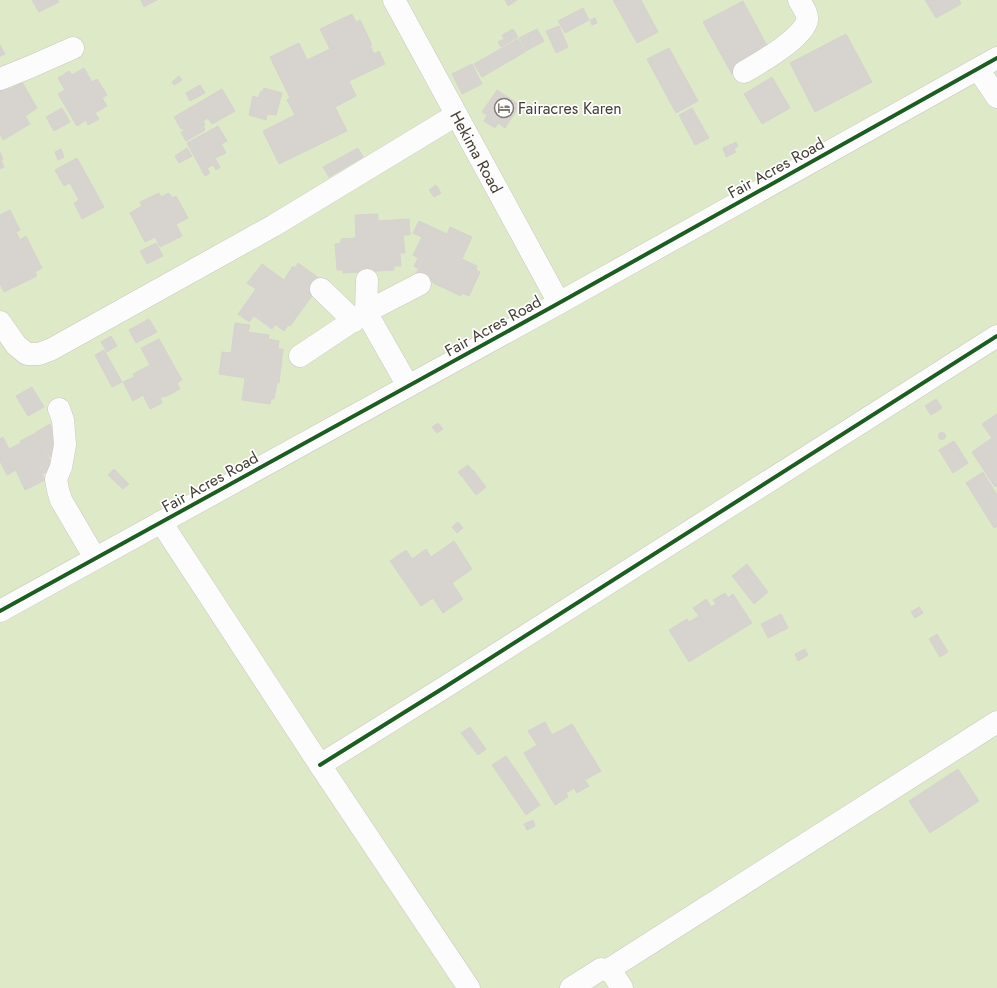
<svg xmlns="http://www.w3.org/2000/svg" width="997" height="988" font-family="Jost,sans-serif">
<rect width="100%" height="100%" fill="#eeece8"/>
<path fill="#dee9c8" d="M 0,0 L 997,0 L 997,988 L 0,988 Z"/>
<path fill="#d7d3cf" stroke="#d6d3ce" d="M 32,0 L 58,0 L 59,2 L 39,12 Z
M 141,0 L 157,0 L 144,7 Z
M 505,0 L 517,0 L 508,6 Z
M 613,0 L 641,0 L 658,32 L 637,43 Z
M 925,0 L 959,0 L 961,4 L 936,18 Z
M 743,1 L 771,53 L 732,74 L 703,22 Z
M 583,8 L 589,20 L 565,33 L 558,21 Z
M 352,14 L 356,22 L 360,20 L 372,45 L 370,46 L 374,54 L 379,51 L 385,64 L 349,81 L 356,96 L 335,107 L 347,131 L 279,164 L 263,131 L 295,115 L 287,100 L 290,98 L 270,57 L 299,43 L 307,60 L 330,49 L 320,29 Z
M 595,18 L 597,23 L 592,25 L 590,20 Z
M 559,26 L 568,47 L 556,53 L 546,31 Z
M 513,29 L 518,37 L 501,47 L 498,42 L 504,39 L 502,35 Z
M 537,29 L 544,41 L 526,51 L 519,38 Z
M 846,34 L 872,82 L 815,112 L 790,63 Z
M 518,39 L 525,52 L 482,77 L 474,64 Z
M 0,45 L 5,54 L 0,56 Z
M 669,48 L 698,101 L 676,113 L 647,59 Z
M 472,64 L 482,84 L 462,94 L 452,74 Z
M 84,68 L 92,82 L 97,79 L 107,95 L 102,98 L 107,106 L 95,113 L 99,119 L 88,125 L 86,120 L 77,126 L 58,94 L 65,90 L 58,78 L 69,71 L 72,75 Z
M 179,76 L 182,80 L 174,85 L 172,82 Z
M 772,77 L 790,108 L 762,124 L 744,94 Z
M 22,82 L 37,108 L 25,116 L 30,124 L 3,140 L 0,134 L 0,90 L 9,85 L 10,89 Z
M 200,85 L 205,93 L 190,101 L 186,93 Z
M 264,88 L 282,93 L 276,115 L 267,114 L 266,120 L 249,115 L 253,96 L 258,98 L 261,91 L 263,91 Z
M 222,89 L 235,111 L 212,124 L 208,118 L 203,121 L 205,125 L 203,126 L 205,130 L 186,141 L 181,132 L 184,131 L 183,128 L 181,129 L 174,117 Z
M 497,90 L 520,105 L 505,128 L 498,123 L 495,128 L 484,121 L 487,115 L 482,112 Z
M 62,108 L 70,122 L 54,131 L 46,117 Z
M 692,108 L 709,138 L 695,145 L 679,115 Z
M 218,126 L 227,141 L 221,144 L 226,153 L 215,158 L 220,167 L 216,170 L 213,165 L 207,168 L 210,173 L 205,176 L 187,143 Z
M 736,142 L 738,146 L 734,149 L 736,152 L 726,157 L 723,148 Z
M 187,148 L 192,156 L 179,163 L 175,156 Z
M 358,148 L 363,157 L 329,177 L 323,167 Z
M 61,149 L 64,157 L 58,160 L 55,152 Z
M 0,152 L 3,159 L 1,160 L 4,167 L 0,169 Z
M 77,158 L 104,207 L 82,219 L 74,203 L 79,200 L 70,183 L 64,186 L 55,170 Z
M 436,185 L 441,193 L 434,197 L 429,190 Z
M 159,193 L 161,197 L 169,193 L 172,198 L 176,196 L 188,218 L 176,224 L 182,236 L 160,247 L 155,237 L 145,242 L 130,213 L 142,206 L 140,202 Z
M 10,210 L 20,230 L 16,232 L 20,240 L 26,236 L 42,268 L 35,272 L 37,276 L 4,292 L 0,284 L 0,215 Z
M 378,214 L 378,221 L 409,219 L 410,235 L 403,235 L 405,253 L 400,253 L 401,266 L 394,266 L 394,270 L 343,273 L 343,270 L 337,270 L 335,244 L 341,243 L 341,239 L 356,238 L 355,215 Z
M 419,221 L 447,234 L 450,227 L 472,237 L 462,259 L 477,266 L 476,270 L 480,272 L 469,296 L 462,293 L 461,296 L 433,283 L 433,281 L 416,273 L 419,269 L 414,266 L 418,258 L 413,255 L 422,237 L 413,233 Z
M 156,243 L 163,256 L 147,264 L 140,251 Z
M 298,263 L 323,281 L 290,326 L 288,325 L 284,331 L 275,324 L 272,329 L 254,316 L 249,322 L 238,314 L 256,289 L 247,283 L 262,264 L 284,280 L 293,266 L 295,268 Z
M 149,319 L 157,332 L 136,343 L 129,330 Z
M 235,323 L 250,325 L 248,332 L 269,335 L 268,339 L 279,341 L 278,349 L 283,349 L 279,383 L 277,383 L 274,399 L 271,399 L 270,404 L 242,400 L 245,378 L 219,374 L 222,352 L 231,353 Z
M 111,336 L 117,346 L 107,352 L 101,342 Z
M 159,339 L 182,380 L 177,383 L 180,389 L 165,397 L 164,396 L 160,398 L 162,403 L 150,409 L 143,395 L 133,401 L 123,382 L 134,377 L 133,374 L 150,365 L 141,348 Z
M 104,350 L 122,382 L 112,387 L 95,355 Z
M 32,387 L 44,407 L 28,416 L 16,396 Z
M 936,399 L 942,408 L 931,415 L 925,406 Z
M 997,414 L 997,486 L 995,487 L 972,452 L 992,438 L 982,424 Z
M 438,423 L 443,429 L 437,433 L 432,427 Z
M 50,424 L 63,450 L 50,457 L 36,432 Z
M938.5 436a3.5 3.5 0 1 1 7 0a3.5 3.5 0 1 1-7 0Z
M 36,433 L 54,468 L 42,474 L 45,480 L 25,490 L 16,470 L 7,475 L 0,461 L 0,439 L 3,437 L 9,449 L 21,443 L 20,441 Z
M 954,441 L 968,463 L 953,473 L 939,450 Z
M 468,465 L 472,470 L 462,477 L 458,472 Z
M 114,469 L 129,484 L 123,489 L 108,475 Z
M 473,470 L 486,487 L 476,495 L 463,478 Z
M 983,472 L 997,495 L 997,526 L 994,528 L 966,483 Z
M 458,522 L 463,528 L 457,533 L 452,527 Z
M 454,541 L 472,569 L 452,583 L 463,599 L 443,613 L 433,598 L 421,606 L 390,561 L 406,550 L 412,559 L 426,549 L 431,557 Z
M 747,564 L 768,592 L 754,604 L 732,576 Z
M 725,593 L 728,598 L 733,594 L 752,623 L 689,662 L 669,630 L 687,619 L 689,622 L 699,616 L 693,608 L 706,599 L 711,607 L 716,604 L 713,600 Z
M 919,607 L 923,613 L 915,618 L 911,612 Z
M 781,614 L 788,628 L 768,638 L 761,624 Z
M 937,634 L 948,652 L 940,657 L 929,639 Z
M 805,649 L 808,655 L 798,661 L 795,654 Z
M 545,722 L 552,735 L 572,724 L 601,771 L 585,780 L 589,786 L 577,793 L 574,788 L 566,793 L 568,797 L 555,805 L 524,753 L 537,745 L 528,731 Z
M 470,727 L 486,749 L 478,755 L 461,733 Z
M 506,756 L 540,805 L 526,815 L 492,765 Z
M 958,769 L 979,801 L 930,833 L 909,801 Z
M 533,820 L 535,826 L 527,830 L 524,824 Z"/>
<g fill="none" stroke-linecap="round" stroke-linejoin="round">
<defs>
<g id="minor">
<path id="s1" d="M 394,0 L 559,303"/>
<path d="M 978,69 L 997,97"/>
<path d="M 744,72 C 758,64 805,37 807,20 C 808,13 802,6 799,0"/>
<path d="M 0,79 L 30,67 L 73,48"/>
<path d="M 367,280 L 366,312 L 408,386"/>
<path d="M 321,289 L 354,321"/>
<path d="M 0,322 L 16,345 L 27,354 L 39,354 L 52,349 L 273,226 L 456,115"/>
<path d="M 300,356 L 366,312 L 420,284"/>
<path d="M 59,409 L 63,420 L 65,445 L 61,467 L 56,479 L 58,490 L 61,500 L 95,558"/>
<path d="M 161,522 L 320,765 L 469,988"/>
<path d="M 0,611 L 559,303 L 997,58"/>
<path d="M 320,765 L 445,687 L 997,336"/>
<path d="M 608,970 L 997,722"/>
<path d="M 571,988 L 601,969 L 611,971 L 622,988"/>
</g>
</defs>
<use href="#minor" stroke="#cbc8c4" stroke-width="23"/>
<use href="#minor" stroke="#fcfcfc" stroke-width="22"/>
<defs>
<path id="cycleway" d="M 0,611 L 559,303 L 997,58
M 320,765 L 445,687 L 997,336"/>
</defs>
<use href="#cycleway" stroke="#fff" stroke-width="6"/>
<use href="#cycleway" stroke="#1b5e20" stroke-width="4"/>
</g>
<defs>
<symbol id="hotel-ring" viewBox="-11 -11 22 22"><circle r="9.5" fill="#fff" stroke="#807a73" stroke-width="1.5"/><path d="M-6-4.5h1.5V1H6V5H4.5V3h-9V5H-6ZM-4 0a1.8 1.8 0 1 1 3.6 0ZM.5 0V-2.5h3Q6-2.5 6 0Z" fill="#807a73"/></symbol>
</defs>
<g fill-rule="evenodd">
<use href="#hotel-ring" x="493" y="97" width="22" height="22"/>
</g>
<g text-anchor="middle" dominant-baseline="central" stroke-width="3.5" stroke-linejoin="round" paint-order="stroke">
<g font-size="16" fill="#443d34" stroke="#fff" text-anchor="start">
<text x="518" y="108">Fairacres Karen</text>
</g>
<g font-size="16" fill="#443d34" stroke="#fff">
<text stroke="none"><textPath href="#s1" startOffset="173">Hekima Road</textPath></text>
<text transform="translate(776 168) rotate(-29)">Fair Acres Road</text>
<text transform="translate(493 326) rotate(-29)">Fair Acres Road</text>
<text transform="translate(210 482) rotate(-29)">Fair Acres Road</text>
</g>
</g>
</svg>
